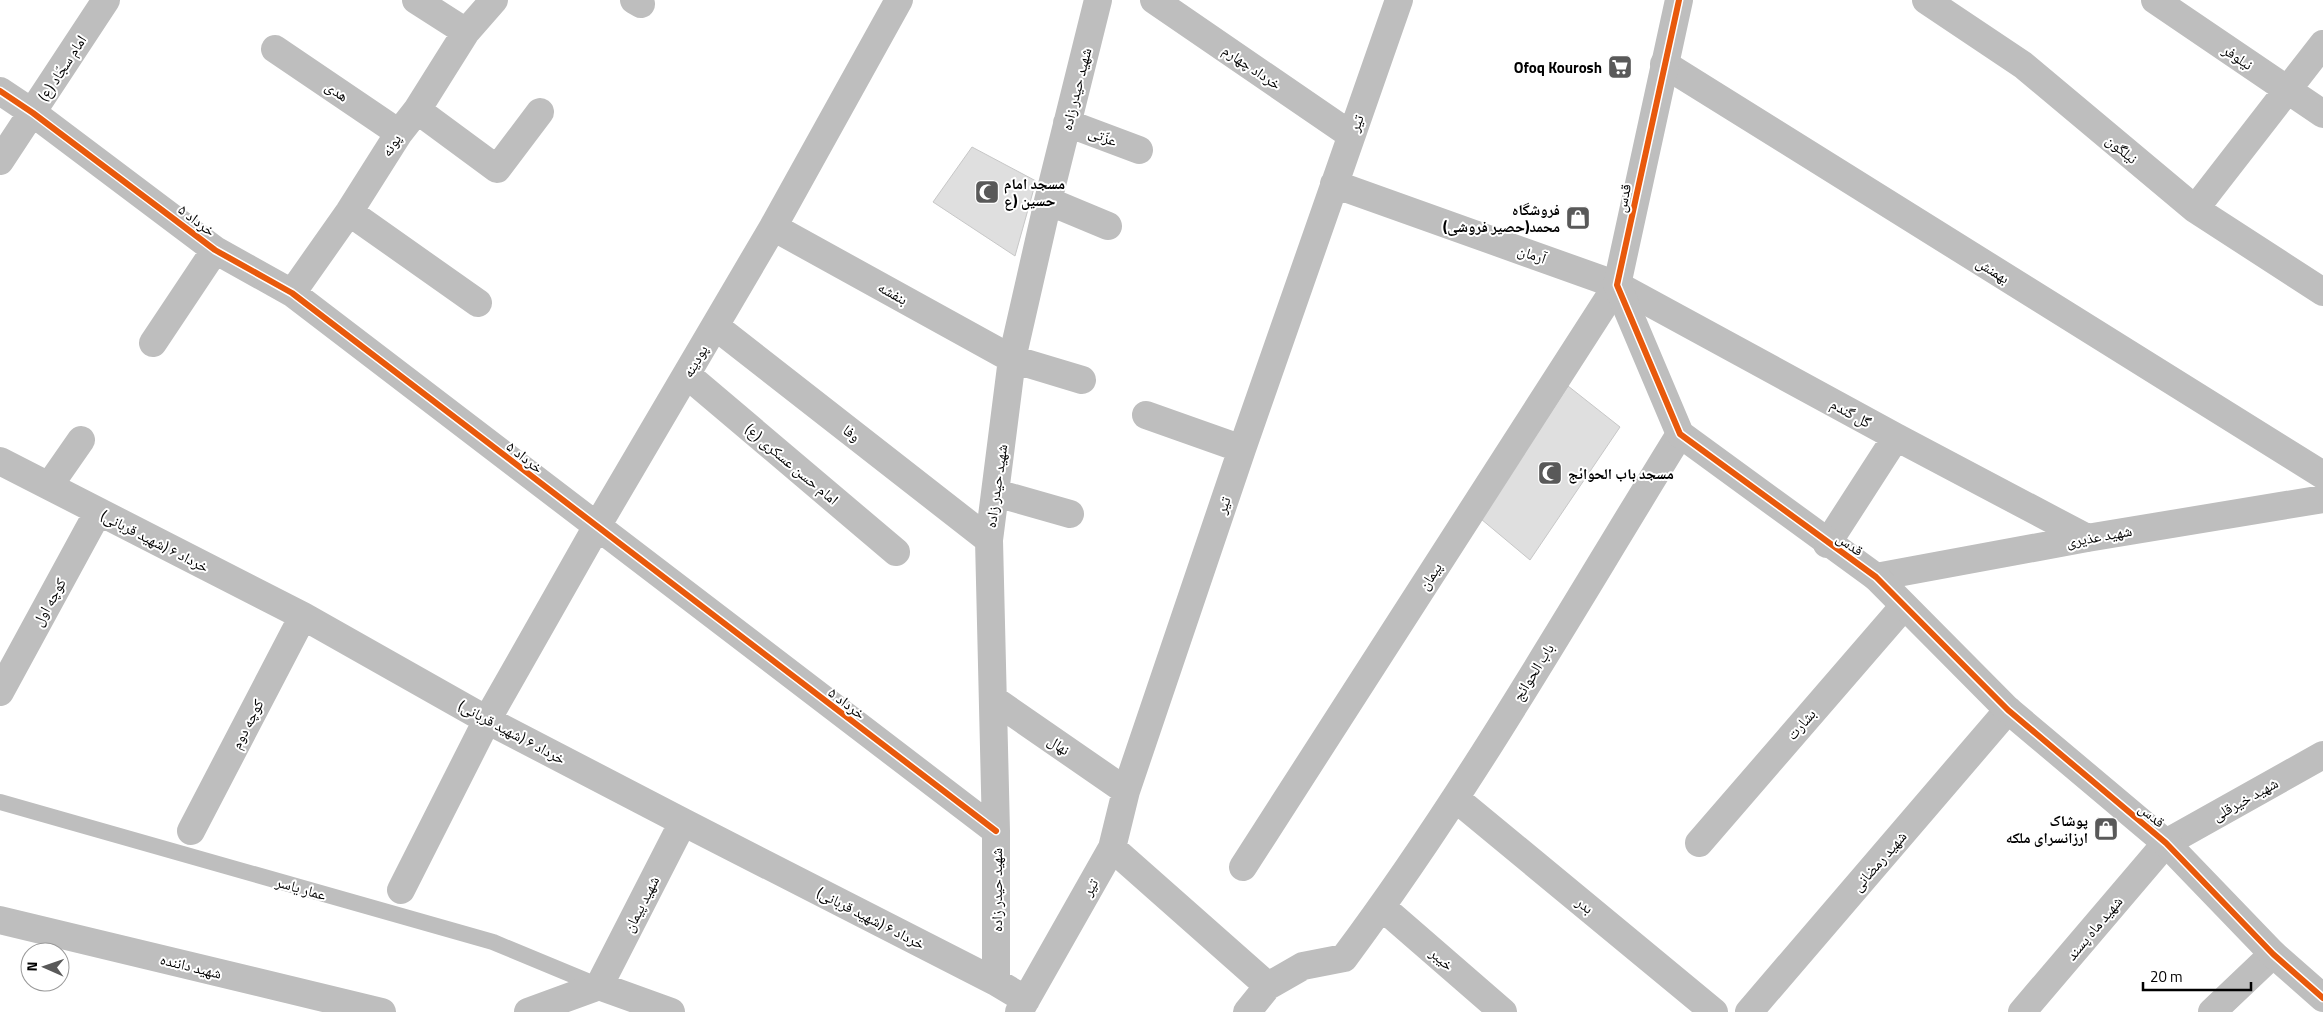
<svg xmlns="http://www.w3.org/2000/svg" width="2323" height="1012" font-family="'Titillium Web','Noto Naskh Arabic',sans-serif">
<rect width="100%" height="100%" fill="#fff"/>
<path fill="#dfdfdf" stroke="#c7c7c7" d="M 972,147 L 1036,181 L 1015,256 L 933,202 Z
M 1568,386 L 1620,427 L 1530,560 L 1481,519 Z"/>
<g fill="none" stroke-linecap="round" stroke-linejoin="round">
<path stroke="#bebebe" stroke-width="16" d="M 0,802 L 493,942 L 599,986"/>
<path stroke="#bebebe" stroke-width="28" d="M 416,0 L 466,32
M 634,0 L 641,4
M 1154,0 L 1351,135
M 1926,0 L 2023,65 L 2195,209 L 2323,292
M 2155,0 L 2323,114
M 275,49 L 399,133
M 1664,64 L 2323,475
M 0,91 L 33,113 L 215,250 L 292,293 L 996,831
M 417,110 L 497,169 L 540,112
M 1067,123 L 1139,150
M 0,161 L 106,0
M 1334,184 L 1617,285 L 1896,437 L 2087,538
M 1048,201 L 1108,226
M 2195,209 L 2323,44
M 349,212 L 478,303
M 773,227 L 1012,359 L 1082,380
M 292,293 L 349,212 L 399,133 L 417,110 L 466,32 L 494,0
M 715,326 L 989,540
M 153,343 L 215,250
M 687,375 L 896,552
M 1146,415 L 1242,449
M 0,461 L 303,616 L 487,720 L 683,822 L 996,982 L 1026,1000
M 49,486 L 81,440
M 996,493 L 1070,514
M 1827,544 L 1896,437
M 1876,577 L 2087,538 L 2323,499
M 0,692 L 98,512
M 993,699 L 1126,791
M 1455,798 L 1714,1012
M 191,831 L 303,616
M 1699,843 L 1904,606
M 1112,848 L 1268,986
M 1243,867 L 1617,285
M 401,890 L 487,720 L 596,528 L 773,227 L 899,0
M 1382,907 L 1503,1012
M 0,920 L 382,1012
M 996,982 L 996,831 L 989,540 L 1012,359 L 1048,201 L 1098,0
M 599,986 L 683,822
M 599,986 L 671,1012
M 528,1012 L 599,986
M 1019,1012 L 1112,848 L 1126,791 L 1242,449 L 1399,0
M 1247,1012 L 1268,986 L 1303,966 L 1344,958 C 1468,792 1571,610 1680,434
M 1749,1012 L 2008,710
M 2022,1012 L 2166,843 L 2323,755
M 2212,1012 L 2273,954"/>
<path stroke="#bebebe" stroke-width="28" d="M 1679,0 L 1617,285 L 1680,434 L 1876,577 L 2008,710 L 2166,843 L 2273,954 L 2323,998"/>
<defs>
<path id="cycleway" d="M 1679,0 L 1617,285 L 1680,434 L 1876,577 L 2008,710 L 2166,843 L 2273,954 L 2323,998
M 0,91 L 33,113 L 215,250 L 292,293 L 996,831"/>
</defs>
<use href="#cycleway" stroke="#fff" stroke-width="9"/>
<use href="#cycleway" stroke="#e8590c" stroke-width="6"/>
</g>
<defs>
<symbol id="supermarket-square" viewBox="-11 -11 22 22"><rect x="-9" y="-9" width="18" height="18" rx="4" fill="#595959" stroke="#fff"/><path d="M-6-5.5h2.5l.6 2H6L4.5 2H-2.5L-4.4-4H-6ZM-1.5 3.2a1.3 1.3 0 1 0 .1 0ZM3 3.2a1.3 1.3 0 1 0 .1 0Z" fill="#fff"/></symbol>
<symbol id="mosque-square" viewBox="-11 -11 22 22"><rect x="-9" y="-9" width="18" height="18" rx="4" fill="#595959" stroke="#fff"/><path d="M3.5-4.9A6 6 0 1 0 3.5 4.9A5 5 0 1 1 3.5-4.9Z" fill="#fff"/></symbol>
<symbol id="shop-square" viewBox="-11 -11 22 22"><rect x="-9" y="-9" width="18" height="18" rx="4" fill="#595959" stroke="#fff"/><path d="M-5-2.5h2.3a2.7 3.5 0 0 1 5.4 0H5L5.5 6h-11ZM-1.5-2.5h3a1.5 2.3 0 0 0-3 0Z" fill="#fff"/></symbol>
</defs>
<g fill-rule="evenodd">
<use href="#supermarket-square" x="1606" y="53" width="28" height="28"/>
<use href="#mosque-square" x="973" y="178" width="28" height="28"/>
<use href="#shop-square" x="1564" y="204" width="28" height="28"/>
<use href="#mosque-square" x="1536" y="459" width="28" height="28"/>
<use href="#shop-square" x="2092" y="815" width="28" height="28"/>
</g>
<g text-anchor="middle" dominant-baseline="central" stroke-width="4" stroke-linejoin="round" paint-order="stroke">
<g font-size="15" fill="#000" stroke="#fff">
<text transform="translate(2238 57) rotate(34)">نیلوفر</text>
<text transform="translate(1252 67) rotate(34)">خرداد چهارم</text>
<text transform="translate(62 68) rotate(-57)">امام سجّاد (ع)</text>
<text transform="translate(1076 89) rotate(-76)">شهید حیدر زاده</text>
<text transform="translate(337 91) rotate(34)">هدی</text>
<text transform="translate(1356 123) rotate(-70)">تیر</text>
<text transform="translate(1103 136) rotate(21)">عزّتی</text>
<text transform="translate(391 145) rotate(-57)">پونه</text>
<text transform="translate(2122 149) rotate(40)">نیلگون</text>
<text transform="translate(1623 198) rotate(-78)">قدس</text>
<text transform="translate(197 220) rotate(37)">خرداد ۵</text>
<text transform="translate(1532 254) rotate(19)">آرمان</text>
<text transform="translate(1993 270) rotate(32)">بهمنش</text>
<text transform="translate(893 293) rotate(29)">بنفشه</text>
<text transform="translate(695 361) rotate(-60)">پودینه</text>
<text transform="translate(1851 413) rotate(29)">گل گندم</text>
<text transform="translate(852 433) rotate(38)">وفا</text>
<text transform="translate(525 457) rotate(38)">خرداد ۵</text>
<text transform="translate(792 464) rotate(40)">امام حسن عسکری (ع)</text>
<text transform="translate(996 486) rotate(-82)">شهید حیدر زاده</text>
<text transform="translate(1223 505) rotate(-71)">تیر</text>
<text transform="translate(2099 536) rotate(-10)">شهید عذیری</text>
<text transform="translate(155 541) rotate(27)">خرداد ۶ (شهید قربانی)</text>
<text transform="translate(1850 544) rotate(35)">قدس</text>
<text transform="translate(1430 576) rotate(-57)">پیمان</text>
<text transform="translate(49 602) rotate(-61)">کوچه اول</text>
<text transform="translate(1533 672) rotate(-58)">باب الحوائج</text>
<text transform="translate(847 703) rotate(37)">خرداد ۵</text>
<text transform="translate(247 724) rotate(-63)">کوچه دوم</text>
<text transform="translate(1801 724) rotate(-49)">بشارت</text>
<text transform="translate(512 732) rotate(28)">خرداد ۶ (شهید قربانی)</text>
<text transform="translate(1059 745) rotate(35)">نهال</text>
<text transform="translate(2245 799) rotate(-29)">شهید خیرقلی</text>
<text transform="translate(2152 815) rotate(40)">قدس</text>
<text transform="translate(1879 861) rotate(-49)">شهید رمضانی</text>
<text transform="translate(1090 887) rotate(-60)">تیر</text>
<text transform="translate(301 888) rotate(16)">عمار یاسر</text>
<text transform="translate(996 890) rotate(-90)">شهید حیدر زاده</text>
<text transform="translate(641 904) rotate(-63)">شهید پیمان</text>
<text transform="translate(1585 905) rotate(39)">بدر</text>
<text transform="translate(871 918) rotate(27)">خرداد ۶ (شهید قربانی)</text>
<text transform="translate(2094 928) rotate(-50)">شهید ماه پسند</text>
<text transform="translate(1442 959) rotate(41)">خیبر</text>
<text transform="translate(191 966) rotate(14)">شهید داننده</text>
</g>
<g font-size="15" font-weight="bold" fill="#000" stroke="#fff" text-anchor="end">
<text x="1602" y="67">Ofoq Kourosh</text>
<text x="1004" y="183" text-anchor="start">مسجد امام<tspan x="1004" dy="17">حسین (ع</tspan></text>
<text x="1560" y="209">فروشگاه<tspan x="1560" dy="17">محمد(حصیر فروشی)</tspan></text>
<text x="1568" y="473" text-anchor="start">مسجد باب الحوائج</text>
<text x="2088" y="820">پوشاک<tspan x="2088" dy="17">ارزانسرای ملکه</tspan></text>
</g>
</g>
<g transform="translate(45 967) rotate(272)"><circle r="24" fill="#ffffff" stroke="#999999"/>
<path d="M0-4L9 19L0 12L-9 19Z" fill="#595959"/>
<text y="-8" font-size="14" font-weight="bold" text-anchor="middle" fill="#000000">N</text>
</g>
<path d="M2143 982v8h108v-8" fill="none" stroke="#000000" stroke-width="2.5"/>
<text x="2150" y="982" font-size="15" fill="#000000" stroke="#ffffff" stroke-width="4" paint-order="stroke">20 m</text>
</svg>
